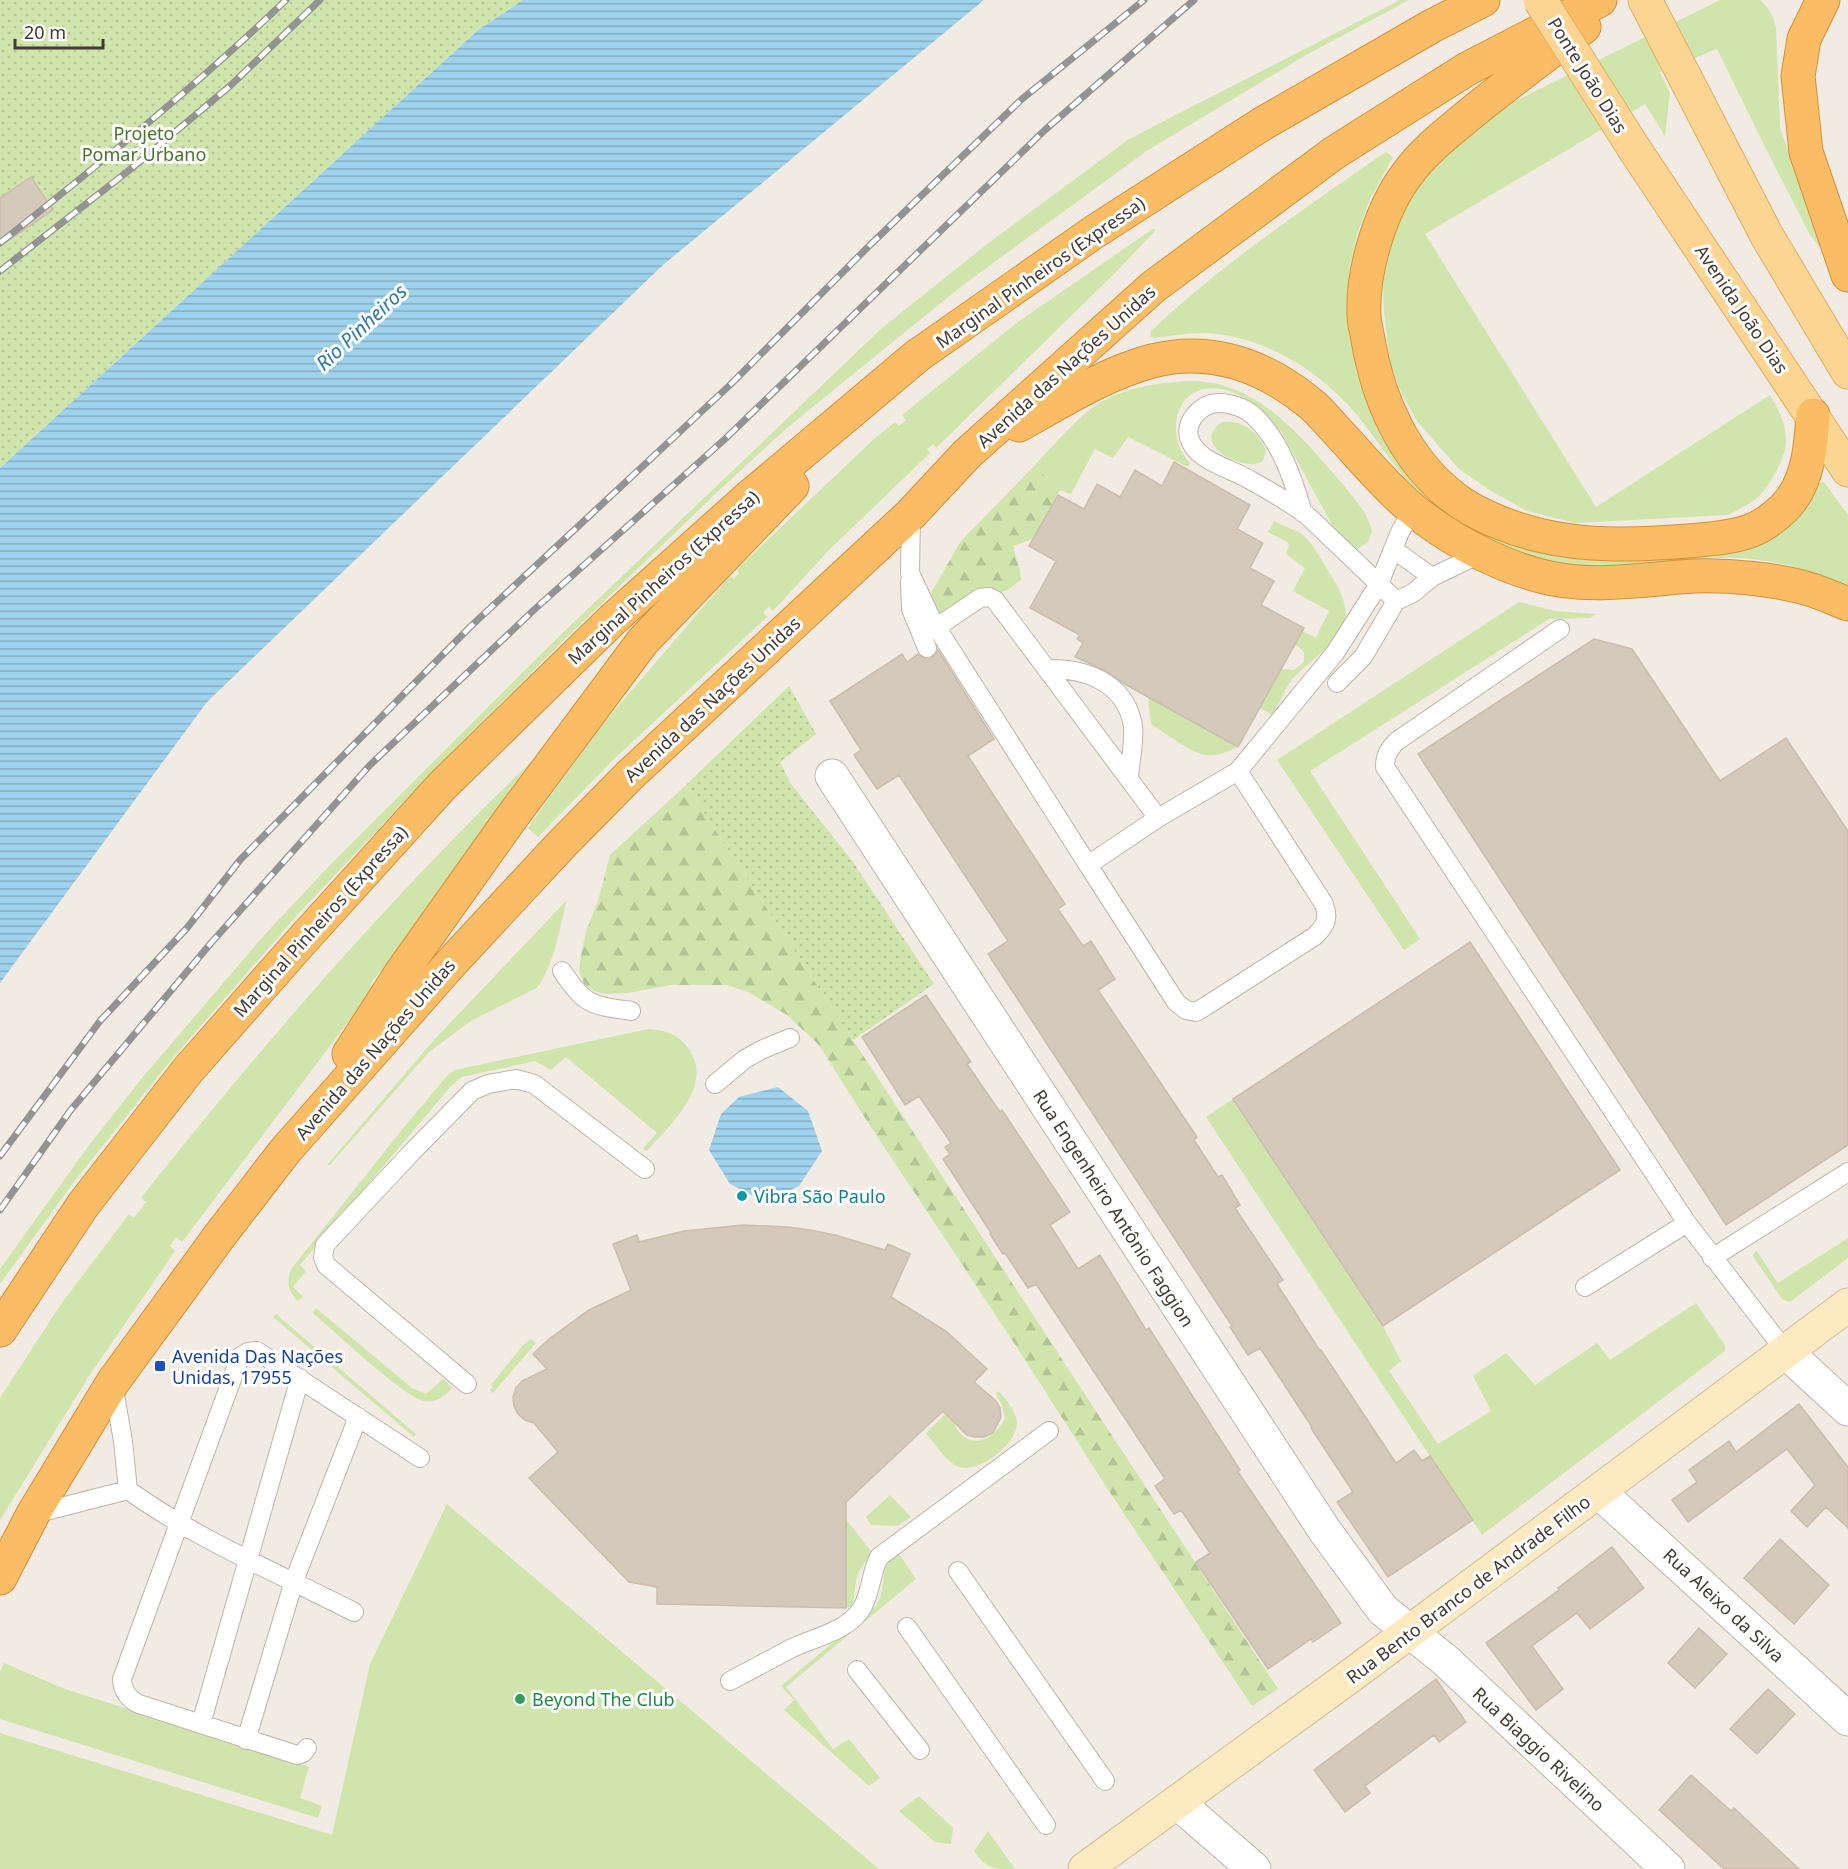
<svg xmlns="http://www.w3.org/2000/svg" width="1848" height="1869" font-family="'Noto Sans',sans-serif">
<defs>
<pattern id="forest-firs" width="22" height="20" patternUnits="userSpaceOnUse" patternTransform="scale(1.5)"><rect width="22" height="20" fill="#cfe5ac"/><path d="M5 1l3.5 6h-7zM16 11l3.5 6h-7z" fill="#b3c594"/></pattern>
<pattern id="park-dots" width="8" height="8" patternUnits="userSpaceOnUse" patternTransform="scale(1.5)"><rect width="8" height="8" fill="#cfe5ac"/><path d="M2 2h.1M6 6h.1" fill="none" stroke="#b3c594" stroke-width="1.8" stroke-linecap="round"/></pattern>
<pattern id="water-rules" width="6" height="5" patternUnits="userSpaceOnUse" patternTransform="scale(1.5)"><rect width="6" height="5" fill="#9fd3ed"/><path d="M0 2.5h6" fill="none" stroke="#83acc1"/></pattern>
</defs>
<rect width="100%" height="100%" fill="#f1ebe3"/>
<path fill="#cfe5ac" d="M 1400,0 L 1409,0 L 1306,55 L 1148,150 L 963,285 L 788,427 L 712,497 L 562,642 L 430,774 L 298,914 L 172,1059 L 73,1183 L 0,1284 L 0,1269 L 87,1148 L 142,1078 L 267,932 L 332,863 L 550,645 L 882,328 L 986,245 L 1129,139 Z
M 1720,0 L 1760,0 C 1769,8 1773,15 1776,27 L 1780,128 L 1823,249 L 1820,248 L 1809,233 L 1765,147 L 1717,49 L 1660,72 L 1670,93 L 1665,136 L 1645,104 L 1425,234 L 1596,507 L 1770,395 C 1779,410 1787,426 1786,444 C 1784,461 1769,487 1757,498 C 1748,505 1738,510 1728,515 L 1575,523 L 1527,511 L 1488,489 L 1458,468 L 1417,421 L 1399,388 L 1390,361 L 1384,312 L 1383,283 L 1395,228 L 1407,202 L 1426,172 L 1501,108 Z
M 1386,152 L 1393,157 L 1370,199 L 1357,235 L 1350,266 L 1347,298 L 1349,333 L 1356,372 L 1374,421 L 1395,455 L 1542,553 L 1592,559 L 1715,554 L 1818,483 L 1824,482 L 1848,515 L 1848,586 C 1814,571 1776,560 1739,558 C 1690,556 1642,568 1594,567 C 1557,566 1522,557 1489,541 C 1466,530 1432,508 1415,489 C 1393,466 1376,438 1356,414 C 1319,370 1262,335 1204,333 C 1188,333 1170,336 1154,338 L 1150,336 L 1151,331 C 1223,263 1305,208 1386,152 Z
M 1154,228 L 1155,231 L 1116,272 L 936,448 L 933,444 L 927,449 L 930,453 L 828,551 L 773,611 L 769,607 L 763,612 L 767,617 L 613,760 L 538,837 L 528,828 L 596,732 L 730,576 L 734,579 L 739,573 L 737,569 L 873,440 L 895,422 L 899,426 L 906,420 L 902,415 L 1018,322 Z
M 1194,381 C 1257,382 1302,437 1340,481 C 1351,495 1368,512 1372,531 L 1368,542 L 1356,550 L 1337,534 L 1282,433 C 1265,412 1239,387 1210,388 C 1171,391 1167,440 1190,463 L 1188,467 L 1128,437 L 1113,458 L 1095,449 L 1071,494 L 1060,490 L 1034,466 C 1051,448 1082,412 1103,401 C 1131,386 1162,382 1194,381 Z
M 1222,422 C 1241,419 1260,433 1266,451 L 1263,461 C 1246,473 1188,445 1222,422 Z
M 1274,521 C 1281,525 1299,531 1303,535 C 1313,543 1325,566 1332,577 C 1366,630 1330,642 1296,675 C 1285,686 1281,702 1272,715 L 1260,708 L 1281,669 L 1294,670 L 1304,662 L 1304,652 L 1295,644 L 1302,631 L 1316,638 L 1329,611 L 1293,591 L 1305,568 L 1286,554 L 1289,545 L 1287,542 L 1268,532 Z
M 1519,602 L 1555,611 L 1597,614 L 1590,618 L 1549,619 L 1310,771 L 1420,939 L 1404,950 L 1277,760 Z
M 1148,697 L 1238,747 C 1228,751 1217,757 1206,755 C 1193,754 1163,732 1151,724 Z
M 552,742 L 385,974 L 380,971 L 370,985 L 373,989 L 182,1242 L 176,1237 L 170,1246 L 175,1251 L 89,1376 L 0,1520 L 0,1398 L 61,1304 L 129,1214 L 134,1218 L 146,1202 L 141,1198 C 268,1038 403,882 552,742 Z
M 567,900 C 559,928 555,964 537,988 L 471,1021 L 429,1052 L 330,1165 L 327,1165 L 433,1041 Z
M 648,1029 C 665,1030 678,1034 688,1048 C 715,1085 671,1124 648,1150 L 645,1151 L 643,1148 L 657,1133 L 566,1057 L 551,1070 L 535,1061 L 462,1077 L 451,1086 L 300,1265 L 306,1271 L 293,1287 L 303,1297 L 298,1301 C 287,1290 286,1281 292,1268 L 405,1126 L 447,1076 L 455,1070 Z
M 1233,1099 L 1383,1326 L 1401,1361 L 1389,1371 L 1438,1444 L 1491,1411 L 1473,1376 L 1506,1353 L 1535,1385 L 1597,1343 L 1610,1360 L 1696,1303 L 1725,1345 L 1725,1351 L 1482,1535 L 1206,1117 Z
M 1848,1238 L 1848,1258 L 1790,1302 L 1782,1299 L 1753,1256 L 1756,1250 L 1778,1283 Z
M 316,1308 L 412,1388 L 426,1394 L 443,1379 L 452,1388 C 445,1396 436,1403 424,1401 C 404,1397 334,1331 314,1314 L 313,1312 Z
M 276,1314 L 416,1434 L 414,1437 L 273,1317 Z
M 531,1339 L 536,1343 L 493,1393 L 490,1390 L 493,1387 L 491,1385 L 523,1345 Z
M 997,1391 C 1005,1396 1016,1412 1017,1422 C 1019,1443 978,1474 959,1467 C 946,1462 935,1444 926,1433 L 950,1410 C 953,1419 955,1430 963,1436 C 980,1449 998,1433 1005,1418 L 1002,1405 L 996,1394 Z
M 890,1495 L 911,1517 L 897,1526 L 871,1525 L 866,1517 Z
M 447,1504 L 879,1869 L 0,1869 L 0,1733 L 332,1835 L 370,1664 Z
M 846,1519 L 873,1554 C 854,1571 856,1582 853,1606 L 846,1608 Z
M 897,1551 L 916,1579 L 786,1687 L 833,1749 L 849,1739 L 880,1778 L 869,1786 L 784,1710 L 794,1700 L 781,1686 L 876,1606 C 889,1585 876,1572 897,1551 Z
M 4,1663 L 65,1689 L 309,1767 L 300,1798 L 322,1806 L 318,1818 L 0,1719 L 0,1672 Z
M 919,1796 L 953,1828 L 951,1844 L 935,1842 L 899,1811 Z
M 988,1831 L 1015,1869 C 994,1869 986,1869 974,1851 Z"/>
<path fill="url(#forest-firs)" d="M 1034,466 L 1060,490 L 1033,539 L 1013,546 C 1015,558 1021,568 1021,580 L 1007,590 L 938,616 L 928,598 L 961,541 Z
M 686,785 L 1278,1689 L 1252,1706 L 1109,1491 L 1018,1349 L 865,1118 L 819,1045 L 787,1015 L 748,992 L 727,985 L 672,985 L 627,993 L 606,994 L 594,991 L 584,984 L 579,970 L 581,956 L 586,931 L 598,901 L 610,855 Z"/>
<path fill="url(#park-dots)" d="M 0,0 L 523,0 L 477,31 L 0,468 Z
M 789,686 L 816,734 L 780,762 L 791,784 L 853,862 L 934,984 L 853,1040 L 686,785 Z"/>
<path fill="url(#water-rules)" d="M 523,0 L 984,0 L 663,265 L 207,702 L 0,983 L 0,468 L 477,31 Z
M 778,1087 L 808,1111 L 822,1151 L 799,1186 L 765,1202 L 730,1184 L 709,1150 L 721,1114 L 739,1097 Z"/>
<path fill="#d5c9bc" stroke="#ccbdac" stroke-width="1.5" d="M 31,177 L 53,210 L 0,246 L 0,198 Z
M 1174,462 L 1250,505 L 1237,529 L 1263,543 L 1250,568 L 1274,581 L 1261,605 L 1304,628 L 1238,747 L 1123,683 L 1106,671 L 1075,657 L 1083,643 L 1077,639 L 1080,635 L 1030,608 L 1056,561 L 1029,546 L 1058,495 L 1084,509 L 1097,484 L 1120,497 L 1135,470 L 1162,486 Z
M 1594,639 L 1632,649 L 1720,781 L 1786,738 L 1848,831 L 1848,1145 L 1726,1225 L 1418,754 Z
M 938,650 L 994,739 L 968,756 L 1065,904 L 1058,909 L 1083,946 L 1091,941 L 1115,979 L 1098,990 L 1197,1137 L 1194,1140 L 1218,1177 L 1222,1175 L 1240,1205 L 1235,1208 L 1283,1280 L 1277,1284 L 1320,1351 L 1321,1350 L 1396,1463 L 1414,1450 L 1422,1461 L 1430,1456 L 1473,1520 L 1388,1577 L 1337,1502 L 1353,1492 L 1311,1428 L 1312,1427 L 1260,1348 L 1248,1355 L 1230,1327 L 1232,1326 L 988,954 L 1008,941 L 899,775 L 877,789 L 854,755 L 861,750 L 830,701 L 902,654 L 907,662 L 918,654 L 925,659 L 931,659 Z
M 1470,942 L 1620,1170 L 1383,1326 L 1233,1099 Z
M 926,995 L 971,1062 L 967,1064 L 1000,1112 L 1002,1110 L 1070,1212 L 1050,1225 L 1078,1269 L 1100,1255 L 1146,1330 L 1149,1328 L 1240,1470 L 1238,1472 L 1341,1623 L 1313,1642 L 1311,1639 L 1268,1669 L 1196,1562 L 1210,1553 L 1181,1510 L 1174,1514 L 1155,1486 L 1165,1479 L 1036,1284 L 1028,1288 L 1005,1253 L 1003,1254 L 990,1234 L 991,1233 L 943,1159 L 950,1154 L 945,1147 L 951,1143 L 919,1096 L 905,1105 L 862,1037 Z
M 743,1225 L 788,1227 L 810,1230 L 835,1235 L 885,1250 L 888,1244 L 910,1254 L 891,1297 L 946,1331 L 987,1369 L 974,1382 L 996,1401 L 1000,1408 L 1001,1417 L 993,1433 L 984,1437 L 975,1437 L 967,1435 L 943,1411 L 846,1502 L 846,1608 L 657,1604 L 657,1587 L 629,1582 L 529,1478 L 558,1452 L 534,1423 L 525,1420 L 518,1414 L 514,1406 L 513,1397 L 516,1388 L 522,1381 L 547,1369 L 533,1354 L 549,1339 L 589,1310 L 631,1290 L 613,1244 L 637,1235 L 639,1242 L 684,1231 Z
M 1799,1404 L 1848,1467 L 1848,1528 L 1826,1507 L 1807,1527 L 1791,1511 L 1815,1485 L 1787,1449 L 1688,1522 L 1672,1500 L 1697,1482 L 1689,1470 L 1729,1441 L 1736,1452 Z
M 1780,1539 L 1829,1585 L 1794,1624 L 1744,1578 Z
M 1612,1547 L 1644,1588 L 1590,1629 L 1577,1613 L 1532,1646 L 1563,1689 L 1536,1710 L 1486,1643 L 1559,1590 L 1558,1588 Z
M 1699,1628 L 1727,1654 L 1695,1688 L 1668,1663 Z
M 1436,1679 L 1466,1722 L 1439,1742 L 1434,1735 L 1365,1786 L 1370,1793 L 1345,1812 L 1314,1770 Z
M 1768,1689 L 1795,1714 L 1757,1754 L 1730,1729 Z
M 1691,1775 L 1731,1811 L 1734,1808 L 1799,1869 L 1724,1869 L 1659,1810 Z"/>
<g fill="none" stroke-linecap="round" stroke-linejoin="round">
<defs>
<path id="lane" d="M 1303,513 C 1293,479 1281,442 1255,417 C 1246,408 1229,402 1217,403 C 1201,404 1185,421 1189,437 C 1195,461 1230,468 1250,480 C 1268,490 1287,501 1304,513 C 1314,521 1324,532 1334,541 C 1355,561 1376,581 1396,601
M 911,514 L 910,573 L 932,620 L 1088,865 L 1158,818 L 1238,771 L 1335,653 L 1379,584 L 1400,532 L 1413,510
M 1393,549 L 1432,577
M 910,581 L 911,609 L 927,648
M 937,627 L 980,598 L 989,597 L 995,600 L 1158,818
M 1560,629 L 1397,741 C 1389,749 1385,755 1385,767 L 1687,1223 L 1786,1352
M 1048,669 C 1084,668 1123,682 1132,721 C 1136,735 1130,762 1129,777
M 1337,683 L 1363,657 L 1396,601 L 1413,593 L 1432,577 L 1482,553
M 1088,865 L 1176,1002 L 1186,1010 L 1196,1012 L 1206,1006 L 1315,936 C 1326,925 1329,919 1324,904 L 1238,771
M 562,971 C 585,1006 592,1005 631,1011
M 715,1084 L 745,1059 L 761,1050 L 790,1038
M 1712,1258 L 1848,1172
M 1585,1287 L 1687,1223
M 113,1384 L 123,1441 L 128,1490 C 198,1540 278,1573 354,1612
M 467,1384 L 326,1265 L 323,1257 L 325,1245 L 413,1151 L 472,1091 L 488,1084 L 516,1079 L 534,1084 L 645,1169
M 34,1514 L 128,1490
M 958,1571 L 1105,1781
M 907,1627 L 1046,1825
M 857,1670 L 920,1750
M 730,1681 C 751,1670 771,1659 792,1648 C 815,1637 850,1631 863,1606 C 871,1591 871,1573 879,1557 L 1049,1431
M 201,1724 L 300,1378
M 246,1740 L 294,1581 L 358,1417
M 307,1748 L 303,1753 L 297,1755 L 139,1704 C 129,1700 122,1690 122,1679 L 240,1357 L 248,1352 L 257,1351 L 420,1458"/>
<path id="street" d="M 832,776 L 1325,1531 L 1383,1610 L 1445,1660 L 1668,1869
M 1786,1352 L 1848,1409
M 1599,1492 L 1848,1719
M 1177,1802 L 1254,1869"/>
<path id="secondary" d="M 1085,1869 L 1349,1677 L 1848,1305"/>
<path id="primary" d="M 1645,0 L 1767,236 L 1848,372
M 1635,150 L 1848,470"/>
<path id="highway" d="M 1823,0 L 1804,39 L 1798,76 L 1806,152 L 1848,275
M 1584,27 C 1543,57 1503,87 1464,119 C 1445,135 1423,152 1408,173 C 1381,208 1362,270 1364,315 C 1364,323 1367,332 1368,340 C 1378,399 1404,459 1453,497 C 1476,515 1510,528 1538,535 C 1587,547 1639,545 1688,541 C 1709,539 1730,538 1750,531 C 1764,526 1782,512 1791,500 C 1809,476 1811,444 1813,415
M 1019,425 C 1062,401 1104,374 1152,361 C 1212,346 1265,366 1311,404 C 1321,412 1328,422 1337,431 C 1361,457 1384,485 1411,508 C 1446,537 1493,563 1537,575 C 1588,590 1642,579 1694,576 C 1730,575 1775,579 1809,589 C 1822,593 1835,599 1848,604
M 349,1054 L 401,973 L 509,821 L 643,641 L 792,486
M 0,1330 L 83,1205 L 188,1070 L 299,944 L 442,786 L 613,619 L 747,499 L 917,356 L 1094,232 L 1262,124 L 1432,26 L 1483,0
M 0,1578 L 33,1514 L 113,1382 L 218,1238 L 285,1151 L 453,961 L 561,845 L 630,775 L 911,514 L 967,454 L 1153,287 L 1334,153 L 1467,69 L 1600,0"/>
</defs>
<use href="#lane" stroke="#bfb5a9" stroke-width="20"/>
<use href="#street" stroke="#bfb5a9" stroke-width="35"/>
<use href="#secondary" stroke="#d3be95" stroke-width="35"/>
<use href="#primary" stroke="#dfb062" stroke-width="35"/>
<use href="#highway" stroke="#d89035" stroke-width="35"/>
<use href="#lane" stroke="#fff" stroke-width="18"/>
<use href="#street" stroke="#fff" stroke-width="33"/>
<use href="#secondary" stroke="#fdeac1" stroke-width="33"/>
<use href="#primary" stroke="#fbd591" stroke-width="33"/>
<use href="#highway" stroke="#fabd65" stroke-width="33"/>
<defs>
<path id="rail" d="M 0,243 C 98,165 195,87 286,0
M 0,271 L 132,168 L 230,86 L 320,0
M 0,1156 L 100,1021 L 187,928 L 240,860 L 470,627 L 730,385 L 871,244 L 1022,99 L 1144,0
M 0,1210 L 70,1111 L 211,943 L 370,765 L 536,608 L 725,439 L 1046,129 L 1194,0"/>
</defs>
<use href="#rail" stroke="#939393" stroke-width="7"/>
<use href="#rail" stroke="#fff" stroke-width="4.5" stroke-dasharray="14" stroke-linecap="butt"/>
<defs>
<path id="primary-bridge" d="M 1540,0 L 1635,150"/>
</defs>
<use href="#primary-bridge" stroke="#dfb062" stroke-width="35" stroke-linecap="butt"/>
<use href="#primary-bridge" stroke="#fbd591" stroke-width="33"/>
</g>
<circle fill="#0f9aa8" stroke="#fff" stroke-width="2" cx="742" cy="1196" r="6"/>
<rect fill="#1a4fb4" stroke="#fff" stroke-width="2" x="154" y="1360" width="12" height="12" rx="3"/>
<circle fill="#2e9e5b" stroke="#fff" stroke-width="2" cx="520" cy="1699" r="6"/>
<g text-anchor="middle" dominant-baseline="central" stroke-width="6" stroke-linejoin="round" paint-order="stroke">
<g font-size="18" fill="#423b33" stroke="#fff">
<text transform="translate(1588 75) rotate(58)">Ponte João Dias</text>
<text transform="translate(1040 272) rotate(-35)">Marginal Pinheiros (Expressa)</text>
<text transform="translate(1742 309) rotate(56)">Avenida João Dias</text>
<text transform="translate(1066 366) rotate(-42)">Avenida das Nações Unidas</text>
<text transform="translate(663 577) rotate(-42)">Marginal Pinheiros (Expressa)</text>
<text transform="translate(712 699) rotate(-43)">Avenida das Nações Unidas</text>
<text transform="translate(320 921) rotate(-48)">Marginal Pinheiros (Expressa)</text>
<text transform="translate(375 1049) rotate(-49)">Avenida das Nações Unidas</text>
<text transform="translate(1114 1208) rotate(57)">Rua Engenheiro Antônio Faggion</text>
<text transform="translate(1468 1589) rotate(-37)">Rua Bento Branco de Andrade Filho</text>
<text transform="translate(1724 1605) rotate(43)">Rua Aleixo da Silva</text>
<text transform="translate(1539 1749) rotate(43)">Rua Biaggio Rivelino</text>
</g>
<g font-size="18" fill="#4a7229" stroke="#fff">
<text x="144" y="133">Projeto<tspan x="144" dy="21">Pomar Urbano</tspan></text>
</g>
<g font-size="18" fill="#0d838f" stroke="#fff" text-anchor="start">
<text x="754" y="1196">Vibra São Paulo</text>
</g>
<g font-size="18" fill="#164399" stroke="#fff" text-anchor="start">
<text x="172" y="1356">Avenida Das Nações<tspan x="172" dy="21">Unidas, 17955</tspan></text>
</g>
<g font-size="18" fill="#27864d" stroke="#fff" text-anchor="start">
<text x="532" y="1699">Beyond The Club</text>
</g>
<g font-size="20" font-style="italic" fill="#2e7aa2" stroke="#fff">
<text transform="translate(361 327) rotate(-43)">Rio Pinheiros</text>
</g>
</g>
<path d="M15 39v9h88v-9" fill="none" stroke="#423b33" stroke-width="3"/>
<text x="24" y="39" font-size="18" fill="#423b33" stroke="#ffffff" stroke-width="4.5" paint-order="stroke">20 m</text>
</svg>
